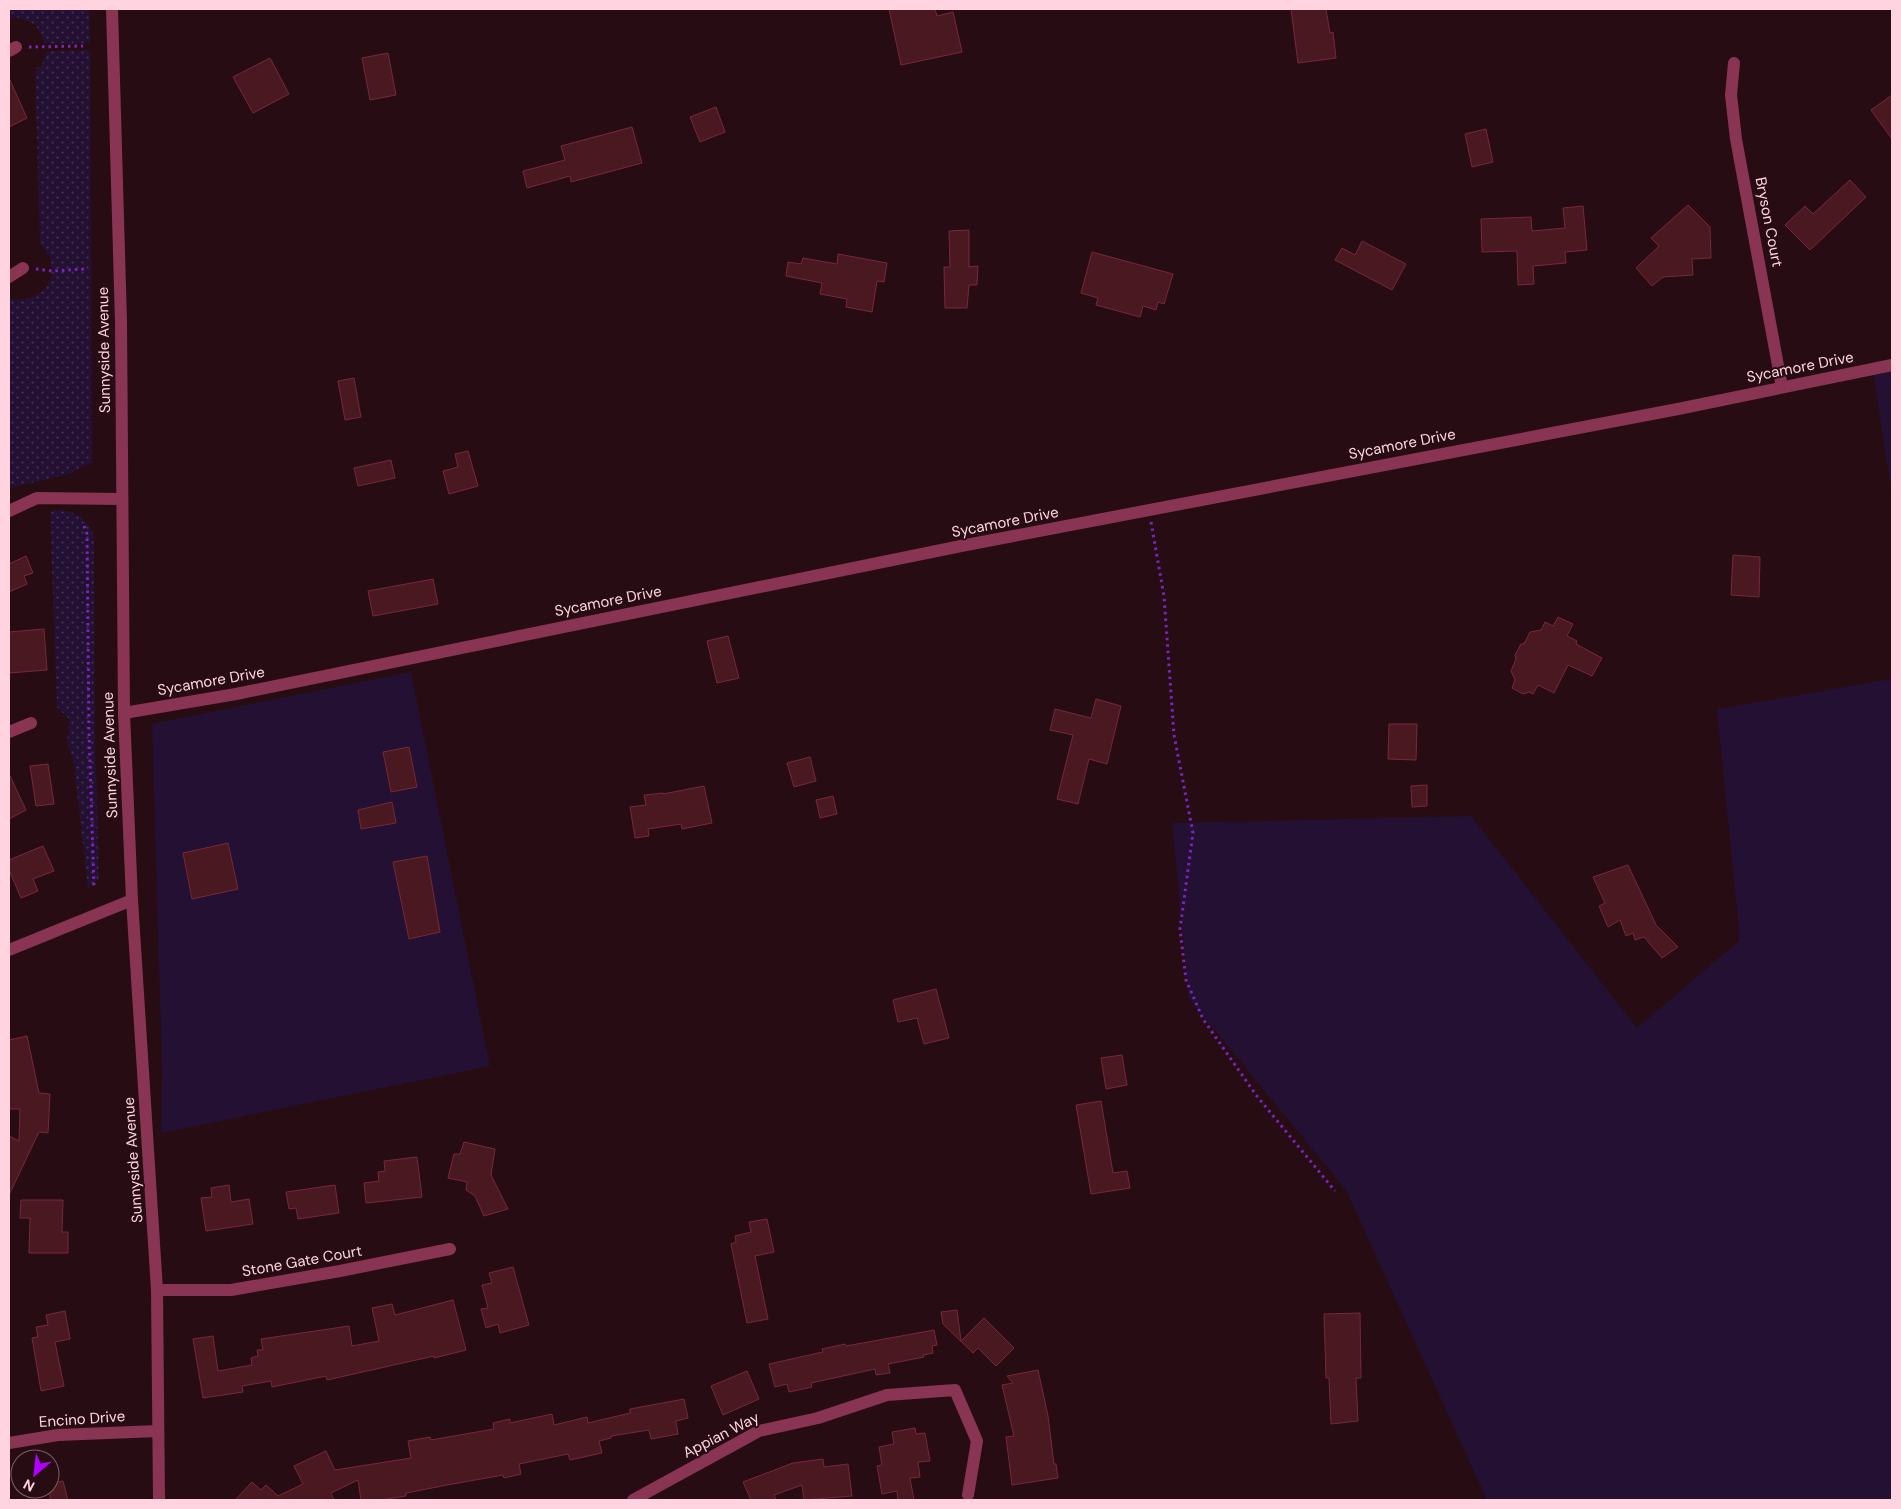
<svg xmlns="http://www.w3.org/2000/svg" width="1901" height="1509" font-family="'DM Sans',sans-serif">
<defs>
<pattern id="park-dots" width="8" height="8" patternUnits="userSpaceOnUse" patternTransform="scale(1.25)"><rect width="8" height="8" fill="#231032"/><path d="M2 2h.1M6 6h.1" fill="none" stroke="#44324f" stroke-width="1.8" stroke-linecap="round"/></pattern>
</defs>
<rect width="100%" height="100%" fill="#270d13"/>
<path fill="#231032" d="M 1892,367 L 1892,496 L 1873,371 Z
M 411,672 L 490,1066 L 161,1133 L 162,1071 L 152,724 Z
M 1892,679 L 1892,1500 L 1487,1500 L 1346,1190 L 1189,999 L 1172,823 L 1471,816 L 1637,1028 L 1740,940 L 1717,709 Z"/>
<path fill="url(#park-dots)" d="M 9,9 L 89,9 L 90,43 L 45,44 L 36,25 L 16,17 L 9,19 Z
M 90,50 L 92,462 L 69,474 L 9,488 L 9,299 C 31,303 55,291 51,265 C 51,261 51,257 48,254 C 46,250 43,247 40,244 L 35,70 L 42,65 L 47,51 Z
M 59,510 C 80,513 84,517 94,536 L 95,736 L 99,879 L 88,888 L 73,758 L 67,744 L 69,719 L 57,707 L 50,512 Z"/>
<path fill="#4a1821" stroke="#782838" d="M 889,9 L 935,9 L 937,16 L 953,12 L 962,52 L 901,65 Z
M 1291,9 L 1326,9 L 1330,33 L 1333,32 L 1336,58 L 1298,63 Z
M 388,53 L 396,95 L 370,100 L 362,58 Z
M 270,58 L 289,94 L 253,113 L 233,77 Z
M 9,78 L 27,118 L 9,127 Z
M 1892,95 L 1892,139 L 1871,110 Z
M 716,107 L 725,132 L 700,142 L 690,117 Z
M 632,127 L 642,163 L 571,182 L 570,176 L 527,188 L 523,171 L 565,160 L 561,146 Z
M 1486,129 L 1493,162 L 1472,167 L 1465,134 Z
M 1850,180 L 1866,197 L 1810,250 L 1785,225 L 1805,206 L 1813,214 Z
M 1688,205 L 1710,227 L 1711,258 L 1692,259 L 1693,275 L 1663,277 L 1652,286 L 1636,268 L 1659,246 L 1651,238 Z
M 1583,206 L 1587,250 L 1565,252 L 1566,263 L 1533,266 L 1534,284 L 1518,285 L 1517,251 L 1482,252 L 1481,219 L 1531,217 L 1532,231 L 1565,228 L 1563,208 Z
M 969,230 L 969,267 L 978,266 L 977,285 L 969,285 L 967,308 L 945,308 L 944,267 L 950,267 L 949,231 Z
M 1362,241 L 1406,264 L 1392,290 L 1335,260 L 1342,248 L 1355,255 Z
M 1092,252 L 1173,274 L 1164,304 L 1158,302 L 1156,310 L 1143,306 L 1140,317 L 1096,305 L 1098,298 L 1081,293 Z
M 838,254 L 887,263 L 884,282 L 877,281 L 872,312 L 846,307 L 847,299 L 820,294 L 822,283 L 786,276 L 788,262 L 801,264 L 803,258 L 837,264 Z
M 354,378 L 361,417 L 345,420 L 338,381 Z
M 468,451 L 478,486 L 449,494 L 443,471 L 458,467 L 455,454 Z
M 391,460 L 395,478 L 358,486 L 354,468 Z
M 1733,555 L 1760,557 L 1759,597 L 1731,595 Z
M 26,556 L 33,573 L 24,576 L 27,584 L 9,592 L 9,564 Z
M 433,579 L 438,604 L 373,616 L 368,591 Z
M 1558,617 L 1573,624 L 1567,636 L 1577,641 L 1576,644 L 1602,658 L 1592,676 L 1568,665 L 1554,693 L 1538,685 L 1533,694 L 1529,692 L 1523,694 L 1512,688 L 1515,680 L 1511,671 L 1516,659 L 1515,655 L 1521,644 L 1524,644 L 1530,632 L 1541,630 L 1545,622 L 1553,626 Z
M 44,629 L 47,670 L 9,673 L 9,632 Z
M 728,636 L 739,678 L 717,683 L 707,641 Z
M 1096,699 L 1121,706 L 1107,764 L 1089,759 L 1078,804 L 1057,799 L 1073,735 L 1050,730 L 1055,709 L 1091,718 Z
M 1389,724 L 1417,724 L 1416,760 L 1388,759 Z
M 409,747 L 417,787 L 391,792 L 383,752 Z
M 810,757 L 816,781 L 794,787 L 787,763 Z
M 48,764 L 54,804 L 36,806 L 30,766 Z
M 9,774 L 26,810 L 9,819 Z
M 1427,785 L 1427,806 L 1412,807 L 1411,786 Z
M 704,786 L 712,823 L 682,829 L 681,824 L 648,829 L 649,836 L 635,838 L 630,807 L 646,805 L 644,795 L 663,793 L 663,794 Z
M 833,796 L 837,814 L 820,818 L 816,800 Z
M 392,802 L 396,823 L 361,829 L 358,810 Z
M 228,843 L 238,889 L 192,899 L 183,853 Z
M 43,846 L 54,871 L 33,879 L 38,891 L 21,898 L 9,870 L 9,860 Z
M 427,856 L 440,932 L 409,939 L 393,862 Z
M 1628,865 L 1656,925 L 1678,947 L 1662,958 L 1644,937 L 1635,940 L 1633,933 L 1626,936 L 1620,920 L 1608,927 L 1599,906 L 1605,903 L 1593,877 Z
M 936,989 L 949,1038 L 924,1044 L 917,1018 L 898,1022 L 893,1000 Z
M 27,1036 L 39,1093 L 50,1094 L 48,1133 L 39,1132 L 9,1195 L 9,1136 L 19,1141 L 20,1109 L 9,1109 L 9,1040 Z
M 1122,1055 L 1127,1085 L 1106,1089 L 1101,1058 Z
M 1101,1101 L 1113,1173 L 1127,1171 L 1130,1188 L 1091,1194 L 1076,1105 Z
M 464,1142 L 495,1149 L 491,1175 L 508,1209 L 484,1216 L 475,1196 L 466,1190 L 467,1182 L 448,1178 L 454,1154 L 460,1154 Z
M 417,1157 L 422,1197 L 366,1203 L 364,1183 L 379,1181 L 378,1172 L 385,1171 L 384,1161 Z
M 229,1185 L 231,1202 L 249,1199 L 253,1224 L 206,1231 L 201,1198 L 212,1197 L 211,1188 Z
M 335,1185 L 339,1213 L 298,1219 L 296,1208 L 289,1209 L 286,1192 Z
M 21,1200 L 63,1200 L 62,1232 L 68,1232 L 68,1253 L 29,1253 L 30,1218 L 20,1218 Z
M 767,1219 L 774,1252 L 755,1256 L 768,1319 L 747,1323 L 731,1244 L 736,1242 L 735,1236 L 751,1232 L 749,1222 Z
M 513,1267 L 529,1325 L 500,1333 L 498,1324 L 486,1328 L 481,1309 L 488,1308 L 482,1285 L 492,1283 L 489,1273 Z
M 453,1300 L 466,1350 L 434,1358 L 434,1356 L 327,1380 L 326,1376 L 272,1387 L 271,1381 L 242,1386 L 243,1392 L 203,1398 L 193,1339 L 213,1336 L 218,1371 L 252,1365 L 251,1358 L 258,1356 L 257,1350 L 263,1350 L 261,1339 L 349,1326 L 352,1346 L 379,1341 L 372,1308 L 392,1304 L 395,1315 Z
M 957,1310 L 961,1341 L 984,1318 L 1014,1348 L 996,1366 L 978,1348 L 973,1353 L 943,1324 L 941,1312 Z
M 65,1311 L 70,1339 L 55,1342 L 64,1386 L 41,1391 L 32,1338 L 38,1337 L 36,1327 L 48,1325 L 46,1315 Z
M 1360,1313 L 1361,1378 L 1356,1378 L 1358,1421 L 1331,1424 L 1329,1378 L 1326,1378 L 1324,1314 Z
M 934,1330 L 937,1345 L 932,1346 L 933,1353 L 923,1355 L 924,1357 L 888,1364 L 890,1373 L 876,1375 L 875,1369 L 811,1383 L 812,1387 L 789,1392 L 787,1384 L 775,1387 L 769,1364 L 823,1352 L 822,1349 L 845,1344 L 846,1346 Z
M 1038,1370 L 1048,1416 L 1054,1464 L 1056,1464 L 1058,1478 L 1012,1485 L 1006,1437 L 1014,1436 L 1002,1385 L 1013,1383 L 1007,1376 Z
M 747,1371 L 759,1399 L 723,1415 L 711,1386 Z
M 684,1399 L 688,1418 L 676,1421 L 678,1434 L 651,1439 L 649,1430 L 611,1436 L 611,1438 L 599,1441 L 602,1453 L 570,1460 L 568,1454 L 519,1464 L 521,1474 L 504,1478 L 503,1475 L 447,1485 L 406,1493 L 406,1496 L 381,1500 L 361,1500 L 358,1480 L 331,1493 L 334,1500 L 235,1500 L 252,1482 L 261,1490 L 266,1485 L 278,1496 L 303,1484 L 294,1466 L 326,1451 L 335,1470 L 411,1458 L 408,1441 L 430,1437 L 431,1440 L 494,1429 L 493,1423 L 510,1419 L 510,1423 L 552,1414 L 554,1425 L 587,1417 L 588,1423 L 630,1413 L 630,1409 Z
M 915,1428 L 916,1434 L 925,1433 L 930,1461 L 918,1462 L 920,1477 L 910,1478 L 914,1500 L 898,1500 L 897,1491 L 882,1494 L 877,1466 L 882,1465 L 879,1447 L 894,1444 L 892,1432 Z
M 823,1459 L 824,1467 L 848,1464 L 852,1496 L 804,1500 L 802,1485 L 774,1495 L 776,1500 L 751,1500 L 743,1482 L 793,1463 Z
M 63,1481 L 68,1500 L 50,1500 L 50,1484 Z"/>
<g fill="none" stroke-linecap="round" stroke-linejoin="round">
<path stroke="#7a25c2" stroke-width="3" stroke-dasharray="2.5 4" stroke-linecap="butt" d="M 29,47 L 83,46
M 36,269 L 52,271 L 85,269
M 1151,522 L 1164,596 L 1174,735 L 1193,833 L 1180,929 L 1186,980 L 1203,1019 L 1256,1095 L 1335,1191
M 84,526 L 87,534 L 89,732 L 94,887"/>
<path stroke="#8a3453" stroke-width="12" d="M 112,9 L 121,322 L 124,713 L 132,900 L 157,1290 L 159,1500
M 9,51 L 16,47
M 1734,63 L 1731,95 L 1736,139 L 1782,387
M 9,277 L 23,268
M 9,511 L 37,498 L 121,499
M 124,713 L 236,694 L 961,546 L 1678,409 L 1892,365
M 9,732 L 31,723
M 9,950 L 132,900
M 157,1290 L 231,1290 L 340,1271 L 450,1249
M 9,1443 L 58,1435 L 158,1431
M 633,1500 L 759,1431 L 818,1418 L 887,1395 L 955,1390 L 977,1441 L 968,1495"/>
</g>
<g text-anchor="middle" dominant-baseline="central" stroke-width="4" stroke-linejoin="round" paint-order="stroke">
<g font-size="15" fill="#ffd3e0" stroke="#270d13">
<text transform="translate(1769 222) rotate(79)">Bryson Court</text>
<text transform="translate(104 350) rotate(-91)">Sunnyside Avenue</text>
<text transform="translate(1800 367) rotate(-11)">Sycamore Drive</text>
<text transform="translate(1402 444) rotate(-11)">Sycamore Drive</text>
<text transform="translate(1005 522) rotate(-11)">Sycamore Drive</text>
<text transform="translate(608 601) rotate(-11)">Sycamore Drive</text>
<text transform="translate(211 681) rotate(-10)">Sycamore Drive</text>
<text transform="translate(110 755) rotate(-92)">Sunnyside Avenue</text>
<text transform="translate(133 1160) rotate(-94)">Sunnyside Avenue</text>
<text transform="translate(302 1261) rotate(-10)">Stone Gate Court</text>
<text transform="translate(82 1419) rotate(-4)">Encino Drive</text>
<text transform="translate(721 1435) rotate(-27)">Appian Way</text>
</g>
</g>
<rect width="1901" height="1509" fill="none" stroke="#ffd3e0" stroke-width="20"/>
<g transform="translate(35 1474) rotate(208)"><circle r="24" fill="#270d13" stroke="#7d5c65"/>
<path d="M0-4L9 19L0 12L-9 19Z" fill="#b300fe"/>
<text y="-8" font-size="14" font-weight="bold" text-anchor="middle" fill="#ffd3e0">N</text>
</g>
</svg>
